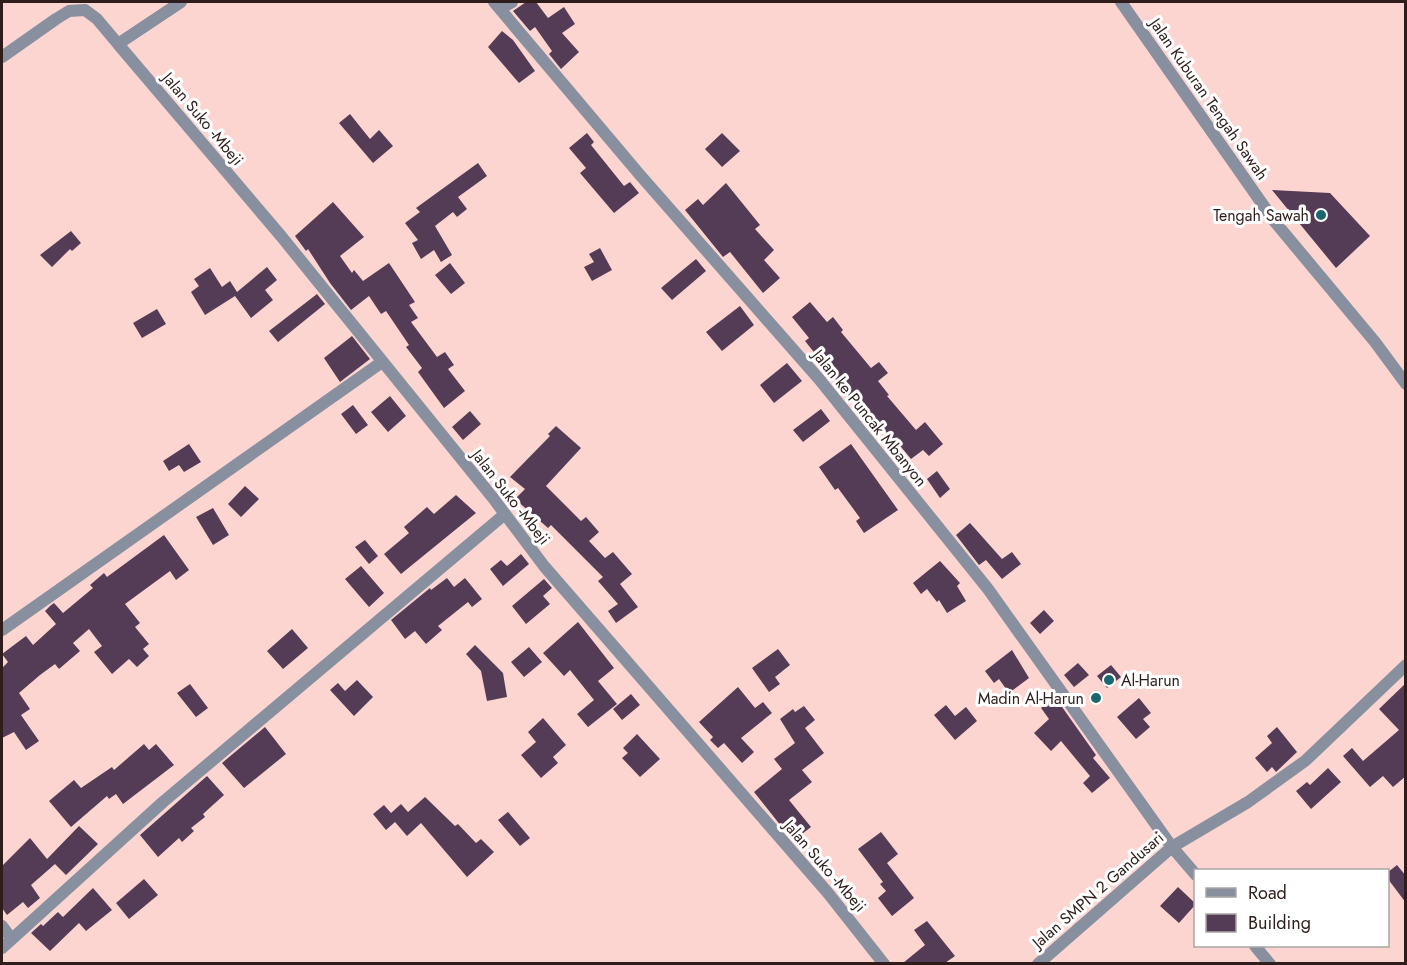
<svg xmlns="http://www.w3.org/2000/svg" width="1407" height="965" font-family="Jost,sans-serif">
<rect width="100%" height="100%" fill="#fcd5d1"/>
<path fill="#553c56" d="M 526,2 L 536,2 L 548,18 L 564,7 L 575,24 L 562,33 L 579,52 L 561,69 L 549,54 L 552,51 L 535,27 L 530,31 L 513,11 Z
M 502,31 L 513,40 L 535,71 L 519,83 L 488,47 Z
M 350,114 L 370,139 L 379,130 L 393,146 L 373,163 L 339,123 Z
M 587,133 L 594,142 L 591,145 L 624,186 L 630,182 L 639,193 L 614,213 L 580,173 L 586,168 L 569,148 Z
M 722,133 L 740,151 L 722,167 L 705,149 Z
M 478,163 L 487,176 L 458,197 L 467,209 L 457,217 L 453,212 L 435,226 L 452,255 L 441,262 L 434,250 L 421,259 L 412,243 L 418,240 L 405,223 L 420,212 L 416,208 Z
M 726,183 L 760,225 L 755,229 L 774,250 L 764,260 L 780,278 L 763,293 L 730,252 L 723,257 L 685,210 L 698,199 L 703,205 Z
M 1272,190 L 1330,193 L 1370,236 L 1336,268 Z
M 333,202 L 364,237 L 340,256 L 352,273 L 354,270 L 363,281 L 389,263 L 415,302 L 409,305 L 418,318 L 411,322 L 437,357 L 445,352 L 454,365 L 448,369 L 465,391 L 444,408 L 418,372 L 422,368 L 406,347 L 409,345 L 386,311 L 381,314 L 369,296 L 351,310 L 330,283 L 308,249 L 306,251 L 295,236 Z
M 71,231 L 81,243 L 72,251 L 70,249 L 52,267 L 40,255 Z
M 600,248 L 612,270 L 592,281 L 584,267 L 594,262 L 589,254 Z
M 696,259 L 706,271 L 672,300 L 661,288 Z
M 450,263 L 465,283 L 451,294 L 435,275 Z
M 267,267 L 277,280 L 265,290 L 273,300 L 251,318 L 235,296 L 205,315 L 191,292 L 199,286 L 194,279 L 210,268 L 222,287 L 230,281 L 237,292 Z
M 317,294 L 325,304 L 278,342 L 269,331 Z
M 810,302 L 827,322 L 833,317 L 843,330 L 841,332 L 871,368 L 879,362 L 888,373 L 878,381 L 889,395 L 887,396 L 916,430 L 925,422 L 943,444 L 929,456 L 923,450 L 911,459 L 897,442 L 892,446 L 884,435 L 887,433 L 868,411 L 864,415 L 805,341 L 809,338 L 792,317 Z
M 740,306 L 754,325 L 722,351 L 706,332 Z
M 157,309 L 166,324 L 142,338 L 133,323 Z
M 352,336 L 370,359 L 340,382 L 324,358 Z
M 787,363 L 802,381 L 774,403 L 760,385 Z
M 390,396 L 406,416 L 388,432 L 371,412 Z
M 353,405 L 368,425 L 356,434 L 341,414 Z
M 821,409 L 830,421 L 803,442 L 793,430 Z
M 470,411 L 481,424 L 463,440 L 452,427 Z
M 556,426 L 581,448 L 546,486 L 581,521 L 586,517 L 599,532 L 589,541 L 605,558 L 613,552 L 632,574 L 620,584 L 638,607 L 616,623 L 608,611 L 618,604 L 598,581 L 603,577 L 551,525 L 548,528 L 515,499 L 525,489 L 510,477 L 550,436 L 548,434 Z
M 189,444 L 201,462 L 184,472 L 179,465 L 169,471 L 163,461 Z
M 851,444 L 898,510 L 864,533 L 856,521 L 860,518 L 838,488 L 835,490 L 819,467 Z
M 937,471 L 950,489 L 940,498 L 927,479 Z
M 245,486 L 259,499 L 241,517 L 228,504 Z
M 456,495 L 476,513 L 401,574 L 384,554 L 409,533 L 404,527 L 427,507 L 434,514 Z
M 213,508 L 229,535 L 213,545 L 196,517 Z
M 970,523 L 1002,559 L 1012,552 L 1021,564 L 1002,579 L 986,560 L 979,565 L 956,535 Z
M 164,535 L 189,570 L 176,580 L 170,571 L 125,604 L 140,623 L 135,627 L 149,644 L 143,649 L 149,656 L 137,667 L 129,659 L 112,674 L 94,652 L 102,646 L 89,629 L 73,643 L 80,651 L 59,669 L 55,664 L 40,675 L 19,693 L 30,709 L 21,715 L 39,741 L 26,750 L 14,732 L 2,738 L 2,668 L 8,662 L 2,654 L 26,636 L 33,645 L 56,624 L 45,611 L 50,606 L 54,603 L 63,613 L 93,588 L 90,585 L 104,573 L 107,577 Z
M 365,540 L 378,556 L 369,564 L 355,547 Z
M 521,554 L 529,564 L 503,586 L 490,569 L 501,560 L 507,566 Z
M 940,561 L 960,583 L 957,586 L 966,601 L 947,613 L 939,600 L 937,602 L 927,589 L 921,594 L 913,583 Z
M 361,566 L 384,593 L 369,607 L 345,579 Z
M 447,578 L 454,587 L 465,578 L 482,599 L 472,607 L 468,602 L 438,626 L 442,630 L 426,644 L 415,631 L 405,639 L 391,620 L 430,588 L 431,590 Z
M 544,579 L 552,588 L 543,596 L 550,604 L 526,624 L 512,606 Z
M 1044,610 L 1054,621 L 1040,634 L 1030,623 Z
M 578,622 L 614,668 L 598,681 L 617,704 L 588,727 L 577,714 L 594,700 L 570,670 L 564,676 L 543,653 Z
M 292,629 L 308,648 L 283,669 L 267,651 Z
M 475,645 L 503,673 L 507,697 L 487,701 L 481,671 L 466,654 Z
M 529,647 L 542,662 L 524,677 L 511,662 Z
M 778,649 L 790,665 L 775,677 L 780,684 L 769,692 L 752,668 Z
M 1012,650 L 1029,678 L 1009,693 L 999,679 L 994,683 L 985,671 Z
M 1078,663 L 1089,675 L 1074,687 L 1064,675 Z
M 1111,665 L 1121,677 L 1107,688 L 1097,676 Z
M 357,680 L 373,697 L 354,716 L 330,690 L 338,683 L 345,691 Z
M 1406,683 L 1406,776 L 1393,787 L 1383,776 L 1370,787 L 1343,756 L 1352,748 L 1363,761 L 1399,730 L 1379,709 Z
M 190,684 L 208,708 L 196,717 L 177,693 Z
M 738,687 L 755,708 L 763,702 L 772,713 L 741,738 L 754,752 L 742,763 L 724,743 L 718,748 L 710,740 L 713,737 L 699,722 Z
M 631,694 L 640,705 L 622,720 L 613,709 Z
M 1055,697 L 1096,755 L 1093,758 L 1110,778 L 1092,793 L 1083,783 L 1090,776 L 1061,741 L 1051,751 L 1034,733 L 1049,719 L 1041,708 Z
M 1139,698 L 1151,713 L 1143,719 L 1150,727 L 1136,739 L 1117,717 Z
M 946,705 L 955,716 L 966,707 L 977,721 L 955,740 L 934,715 Z
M 804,706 L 815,720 L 805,728 L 824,753 L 802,770 L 812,782 L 789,800 L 811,827 L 793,841 L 754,792 L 782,769 L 774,759 L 795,743 L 780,719 L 793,709 L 795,712 Z
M 543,718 L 566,745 L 553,757 L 558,763 L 541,778 L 521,755 L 536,742 L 528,732 Z
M 265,727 L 286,754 L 244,788 L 222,763 Z
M 1277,727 L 1297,752 L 1276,772 L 1272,767 L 1267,772 L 1255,758 L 1272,743 L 1267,736 Z
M 637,734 L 660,759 L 640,777 L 622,758 L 628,753 L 623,748 Z
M 144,744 L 149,750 L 156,744 L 174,765 L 123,804 L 116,794 L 109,799 L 107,796 L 71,827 L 49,801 L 74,780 L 81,788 L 112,767 L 114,770 Z
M 1328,768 L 1341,782 L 1311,809 L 1296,791 L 1307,782 L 1310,785 Z
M 207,776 L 224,795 L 203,814 L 205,817 L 191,828 L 194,831 L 182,842 L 179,838 L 158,857 L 140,835 Z
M 425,797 L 455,826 L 458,824 L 476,843 L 481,839 L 494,852 L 467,877 L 421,823 L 407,836 L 395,822 L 386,830 L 373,814 L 384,805 L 391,813 L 401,804 L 408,812 Z
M 508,812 L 530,838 L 520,846 L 498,820 Z
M 79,826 L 98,844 L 66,875 L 55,864 L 31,885 L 40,898 L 28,908 L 23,902 L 7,915 L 2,908 L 2,866 L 30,838 L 47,859 Z
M 881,832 L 898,854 L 887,863 L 914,898 L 892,916 L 878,898 L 886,891 L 880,884 L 883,882 L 858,849 Z
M 1397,865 L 1406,876 L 1406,903 L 1388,879 L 1388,872 Z
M 144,879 L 158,895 L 129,919 L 116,903 Z
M 1178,887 L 1196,904 L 1179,923 L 1160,906 Z
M 93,888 L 112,910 L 86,931 L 79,923 L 50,951 L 31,933 L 41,924 L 43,926 L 58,912 L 63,917 Z
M 927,921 L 955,956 L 945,963 L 903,963 L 925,945 L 914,930 Z"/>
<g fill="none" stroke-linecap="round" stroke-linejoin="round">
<path stroke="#888f9f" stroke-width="12" d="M 494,2 L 640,175 L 819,379 L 988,589 L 1172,847 L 1196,875
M 1121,2 L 1275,222 L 1375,342 L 1406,384
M 500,9 L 512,2
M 118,44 L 281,236 L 493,498 L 544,566 L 828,893 L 884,964
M 2,57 L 56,19 L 69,11 L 85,10 L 97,19 L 118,44 L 181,2
M 2,630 L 382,362
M 2,926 L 11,938
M 1255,946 L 1270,964
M 2,948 L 163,802 L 505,514
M 1038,964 L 1172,847 L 1248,802 L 1305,761 L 1406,665"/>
</g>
<g fill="#1b676f" stroke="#fff" stroke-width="2">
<circle cx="1321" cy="215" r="6"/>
<circle cx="1109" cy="680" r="6"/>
<circle cx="1096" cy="698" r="6"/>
</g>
<g text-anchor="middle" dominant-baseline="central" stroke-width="6" stroke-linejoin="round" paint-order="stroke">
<g font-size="16" fill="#2e1d1b" stroke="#fff">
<text transform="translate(1209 99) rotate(55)">Jalan Kuburan Tengah Sawah</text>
<text transform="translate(203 119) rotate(50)">Jalan Suko -Mbeji</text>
<text transform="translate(870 418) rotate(51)">Jalan ke Puncak Mbanyon</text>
<text transform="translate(511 497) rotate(52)">Jalan Suko -Mbeji</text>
<text transform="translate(825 866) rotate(49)">Jalan Suko -Mbeji</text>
<text transform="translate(1098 890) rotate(-41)">Jalan SMPN 2 Gandusari</text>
</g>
<g font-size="16" fill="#2e1d1b" stroke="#fff" text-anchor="end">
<text x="1309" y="215">Tengah Sawah</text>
<text x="1121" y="680" text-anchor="start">Al-Harun</text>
<text x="1084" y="698">Madin Al-Harun</text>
</g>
</g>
<rect width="1407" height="965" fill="none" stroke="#2e1d1b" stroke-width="6"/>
<rect x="1194" y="869" width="195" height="78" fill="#ffffff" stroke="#aba5a4" stroke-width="1.5"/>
<rect x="1206" y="888" width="30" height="9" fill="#888f9f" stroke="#aba5a4" stroke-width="1.5"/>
<text x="1248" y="899" font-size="18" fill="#2e1d1b">Road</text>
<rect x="1206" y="914" width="30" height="18" fill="#553c56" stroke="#aba5a4" stroke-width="1.5"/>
<text x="1248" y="929" font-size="18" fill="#2e1d1b">Building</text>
</svg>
